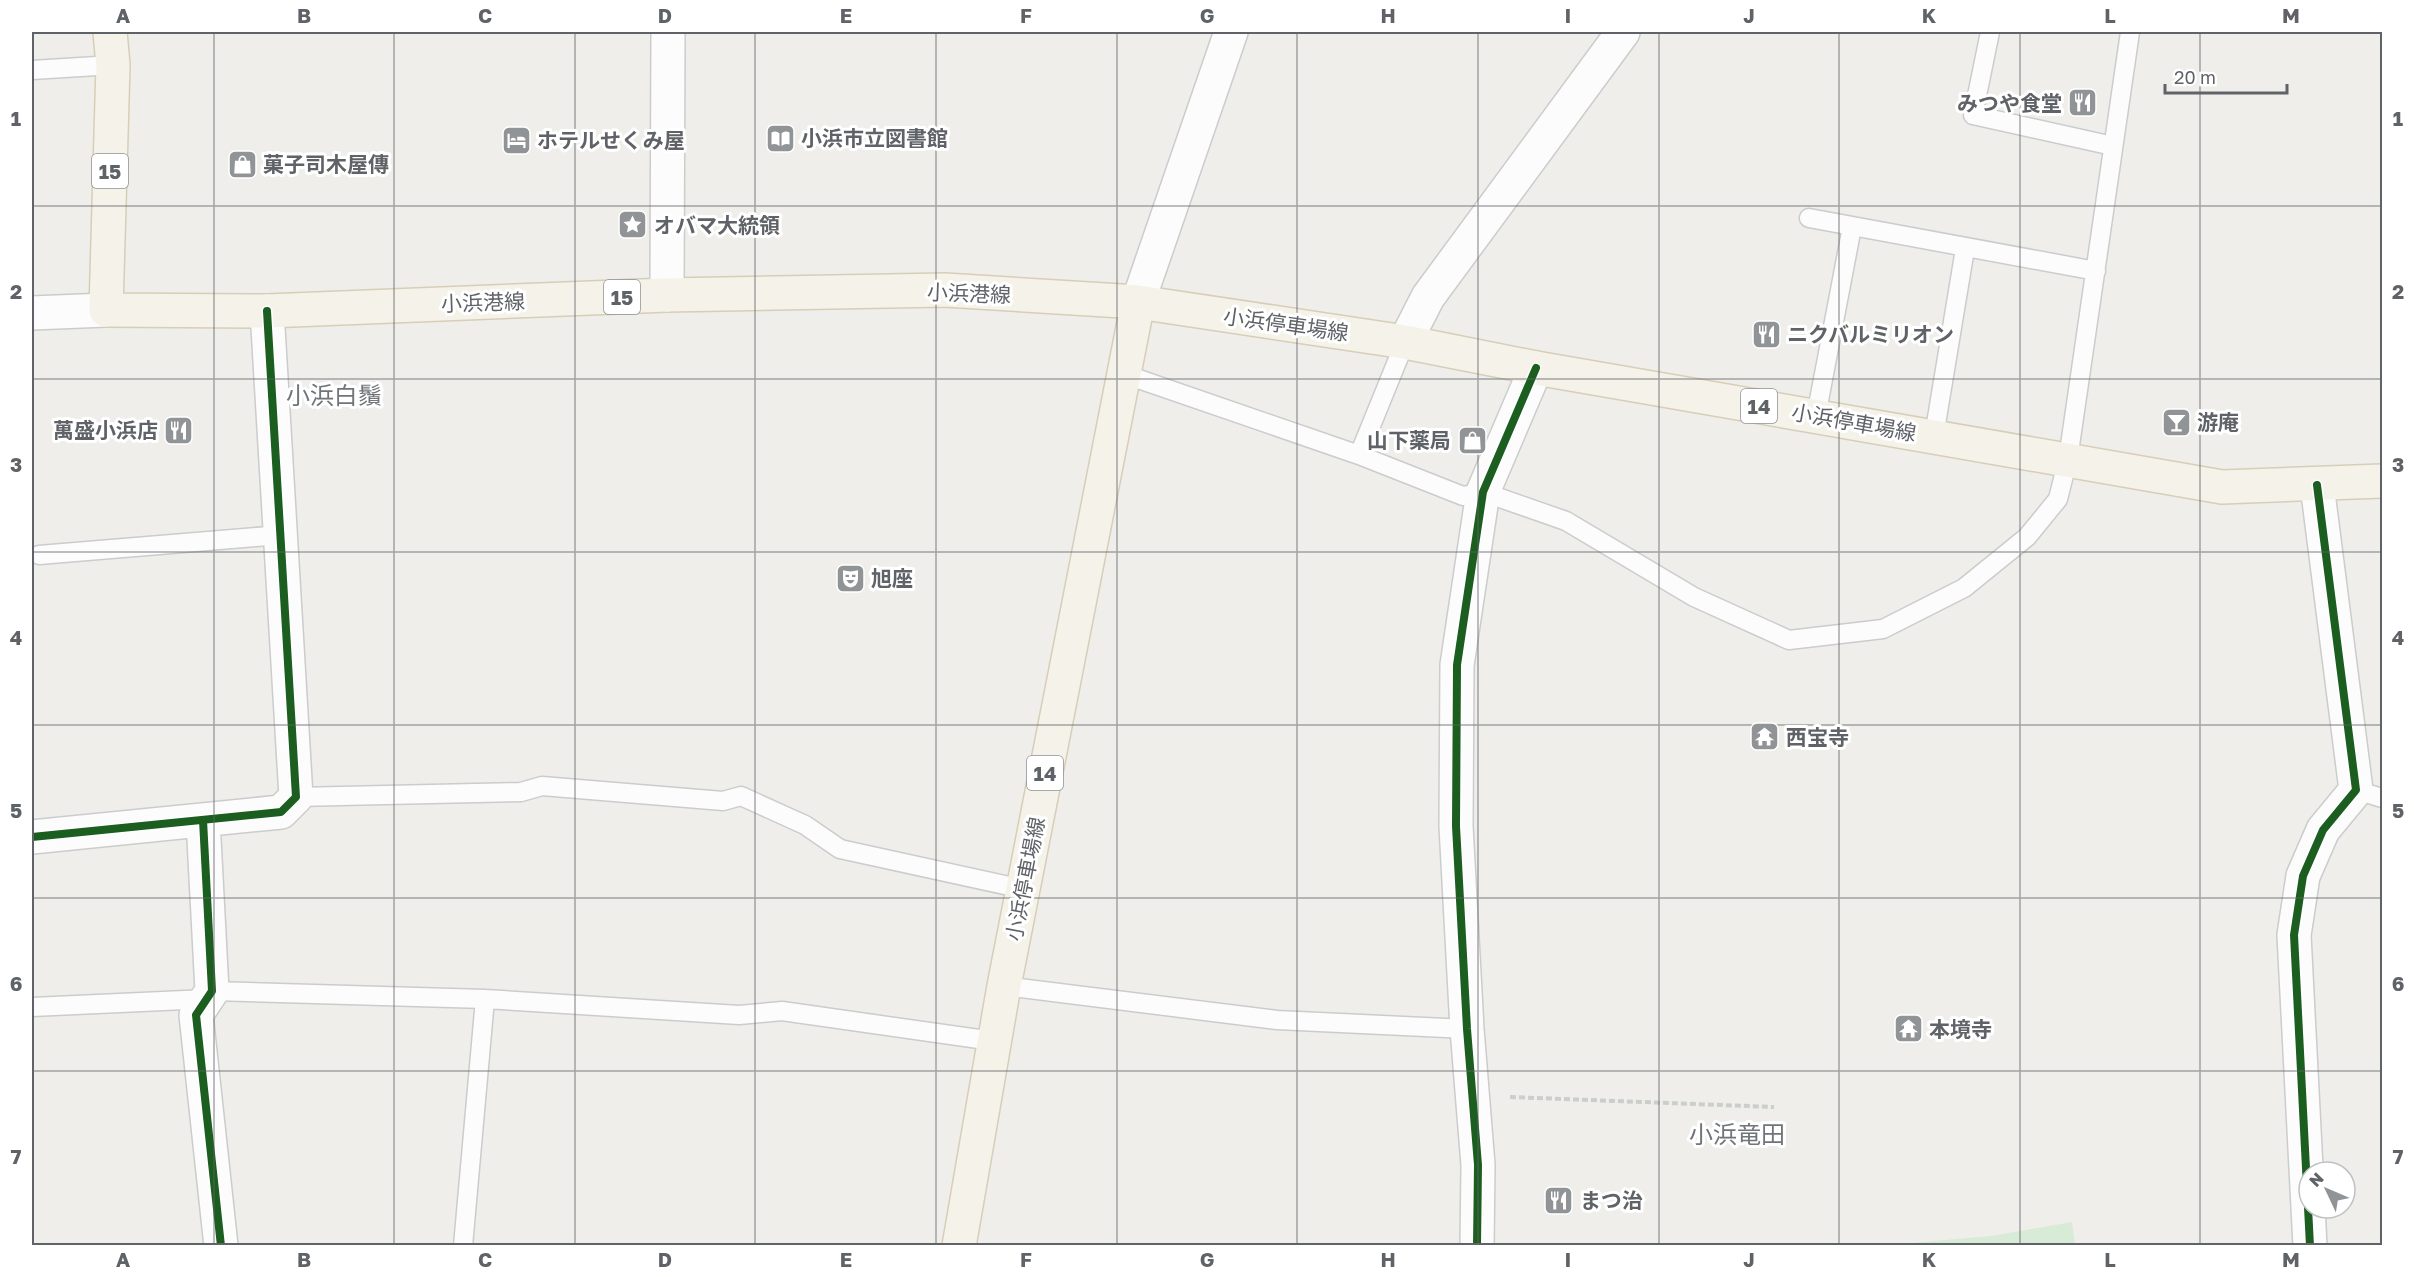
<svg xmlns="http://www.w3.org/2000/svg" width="2414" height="1277" font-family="'Golos Text','Noto Sans JP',sans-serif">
<rect width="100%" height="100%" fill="#efeeea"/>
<path fill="#d8ebd6" d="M 2072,1222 L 2075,1245 L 1889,1245 L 1991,1236 Z"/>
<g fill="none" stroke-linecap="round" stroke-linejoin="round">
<defs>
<path id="service" d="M 1990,32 L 1973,115 L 2113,146
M 32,70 L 113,65
M 1809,218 L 2096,271
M 1124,374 L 1359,455 L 1463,496 L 1483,492 L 1566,521 L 1694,597 L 1789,640 L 1883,629 L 1964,588 L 2027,537 L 2058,499 L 2068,459 L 2130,32
M 1816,416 L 1852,227
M 1934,436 L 1965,249
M 1359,455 L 1405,342
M 39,555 L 280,535
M 2356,790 L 2382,798
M 296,797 L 521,792 L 542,786 L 723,801 L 741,796 L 805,825 L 840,849 L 1023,889
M 1004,986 L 1277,1020 L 1467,1029
M 212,991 L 485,999 L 739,1015 L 782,1011 L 993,1041
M 32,1007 L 207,999
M 463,1246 L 485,999"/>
<path id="minor" d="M 667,295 L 668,32
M 1405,342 L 1428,297 L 1623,32
M 203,820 L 212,991 L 196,1015 L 221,1246
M 32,837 L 281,812 L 296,797 L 267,311
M 1477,1246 L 1478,1165 L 1467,1029 L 1456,826 L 1457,665 L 1483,492 L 1536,368
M 2310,1246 L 2294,935 L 2303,876 L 2323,830 L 2356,790 L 2317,485"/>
<path id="tertiary" d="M 1138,302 L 1231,32
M 32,313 L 106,310"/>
<path id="primary" d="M 110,32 L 113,65 L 106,310 L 267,311 L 667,295 L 945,290 L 1138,302 L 1405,342 L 1536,368 L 2222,487 L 2382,481
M 959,1246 L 1004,986 L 1138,302"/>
</defs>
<use href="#service" stroke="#cbcccc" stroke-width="21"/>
<use href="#minor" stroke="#cbcccc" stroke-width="36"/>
<use href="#tertiary" stroke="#cbcccc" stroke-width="36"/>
<use href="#primary" stroke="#d7ceb8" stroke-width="36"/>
<path stroke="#cacfcc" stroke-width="4" stroke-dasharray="6 3" stroke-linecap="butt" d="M 1510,1097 L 1774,1107"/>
<use href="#service" stroke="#fdfcfc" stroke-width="18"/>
<use href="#minor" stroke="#fdfcfc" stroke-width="33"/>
<use href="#tertiary" stroke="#fdfcfc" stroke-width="33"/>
<use href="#primary" stroke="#f4f2e9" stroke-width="33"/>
<defs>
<path id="cycleway" d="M 203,820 L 212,991 L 196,1015 L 221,1246
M 32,837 L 281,812 L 296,797 L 267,311
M 1477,1246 L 1478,1165 L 1467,1029 L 1456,826 L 1457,665 L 1483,492 L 1536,368
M 2310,1246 L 2294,935 L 2303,876 L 2323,830 L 2356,790 L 2317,485"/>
</defs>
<use href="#cycleway" stroke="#fff" stroke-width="11"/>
<use href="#cycleway" stroke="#1b5e20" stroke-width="8"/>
</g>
<path fill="none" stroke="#5f6368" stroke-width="1.5" stroke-opacity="0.55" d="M 214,32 L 214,1246M 394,32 L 394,1246M 575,32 L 575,1246M 755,32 L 755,1246M 936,32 L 936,1246M 1117,32 L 1117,1246M 1297,32 L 1297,1246M 1478,32 L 1478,1246M 1659,32 L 1659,1246M 1839,32 L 1839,1246M 2020,32 L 2020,1246M 2200,32 L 2200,1246M 32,206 L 2382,206M 32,379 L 2382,379M 32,552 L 2382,552M 32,725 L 2382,725M 32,898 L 2382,898M 32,1071 L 2382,1071"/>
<defs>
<symbol id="restaurant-square" viewBox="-11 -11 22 22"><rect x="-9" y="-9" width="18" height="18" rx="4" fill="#919496" stroke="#fff"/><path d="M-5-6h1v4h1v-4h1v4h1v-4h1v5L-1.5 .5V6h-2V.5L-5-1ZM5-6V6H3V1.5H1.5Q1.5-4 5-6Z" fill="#fff"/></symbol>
<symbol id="library-square" viewBox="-11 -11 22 22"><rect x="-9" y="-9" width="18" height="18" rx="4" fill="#919496" stroke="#fff"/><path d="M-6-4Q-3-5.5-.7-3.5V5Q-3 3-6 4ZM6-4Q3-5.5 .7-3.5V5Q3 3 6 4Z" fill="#fff"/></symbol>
<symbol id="hotel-square" viewBox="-11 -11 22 22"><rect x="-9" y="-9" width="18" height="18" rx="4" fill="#919496" stroke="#fff"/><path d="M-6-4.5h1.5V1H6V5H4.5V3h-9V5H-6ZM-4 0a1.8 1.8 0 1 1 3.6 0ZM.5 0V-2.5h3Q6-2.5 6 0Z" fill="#fff"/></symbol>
<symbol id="shop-square" viewBox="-11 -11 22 22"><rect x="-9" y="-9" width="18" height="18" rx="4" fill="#919496" stroke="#fff"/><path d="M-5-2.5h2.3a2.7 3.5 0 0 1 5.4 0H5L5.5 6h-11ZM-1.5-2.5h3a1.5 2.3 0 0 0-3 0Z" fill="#fff"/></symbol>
<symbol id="sight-square" viewBox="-11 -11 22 22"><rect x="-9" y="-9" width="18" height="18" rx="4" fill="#919496" stroke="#fff"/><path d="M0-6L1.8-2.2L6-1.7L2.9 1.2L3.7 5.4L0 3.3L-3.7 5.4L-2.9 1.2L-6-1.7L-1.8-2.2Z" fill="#fff"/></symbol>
<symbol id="bar-square" viewBox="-11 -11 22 22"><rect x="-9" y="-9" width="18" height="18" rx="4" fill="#919496" stroke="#fff"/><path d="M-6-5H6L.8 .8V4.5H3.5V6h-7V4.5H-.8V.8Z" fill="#fff"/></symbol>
<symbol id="theatre-square" viewBox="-11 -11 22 22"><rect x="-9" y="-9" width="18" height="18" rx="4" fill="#919496" stroke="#fff"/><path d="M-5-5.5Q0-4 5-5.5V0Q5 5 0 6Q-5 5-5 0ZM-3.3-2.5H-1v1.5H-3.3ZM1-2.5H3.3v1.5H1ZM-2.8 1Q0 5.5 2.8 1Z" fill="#fff"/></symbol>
<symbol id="temple-square" viewBox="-11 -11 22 22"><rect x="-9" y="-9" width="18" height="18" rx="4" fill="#919496" stroke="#fff"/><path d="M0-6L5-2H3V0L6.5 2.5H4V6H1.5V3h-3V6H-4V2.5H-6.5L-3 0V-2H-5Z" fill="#fff"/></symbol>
</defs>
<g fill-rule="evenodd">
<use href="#restaurant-square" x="2066" y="86" width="33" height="33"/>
<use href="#library-square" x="764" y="122" width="33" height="33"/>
<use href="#hotel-square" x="500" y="124" width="33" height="33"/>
<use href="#shop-square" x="226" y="148" width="33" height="33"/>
<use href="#sight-square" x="616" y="208" width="33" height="33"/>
<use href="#restaurant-square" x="1750" y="318" width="33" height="33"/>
<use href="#bar-square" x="2160" y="406" width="33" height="33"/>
<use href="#restaurant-square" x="162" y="414" width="33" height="33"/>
<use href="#shop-square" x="1456" y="424" width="33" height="33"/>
<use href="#theatre-square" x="834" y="562" width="33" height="33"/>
<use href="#temple-square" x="1748" y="720" width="33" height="33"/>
<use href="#temple-square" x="1892" y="1012" width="33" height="33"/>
<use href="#restaurant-square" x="1542" y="1184" width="33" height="33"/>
</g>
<g text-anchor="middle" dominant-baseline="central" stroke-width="6" stroke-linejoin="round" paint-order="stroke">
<g fill="#fff" stroke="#8f9295" stroke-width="1.5">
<rect x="92" y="154" width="36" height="34" rx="4.5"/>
<rect x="604" y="280" width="36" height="34" rx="4.5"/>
<rect x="1741" y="389" width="36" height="34" rx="4.5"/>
<rect x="1027" y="756" width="36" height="34" rx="4.5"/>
</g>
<g font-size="20" font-weight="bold" fill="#5f6368">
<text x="110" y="171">15</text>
<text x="622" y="297">15</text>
<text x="1759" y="406">14</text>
<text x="1045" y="773">14</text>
</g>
<g font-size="21" font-weight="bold" fill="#5f6368" stroke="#fff" text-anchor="start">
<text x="2062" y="103" text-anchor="end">みつや食堂</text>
<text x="801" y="138">小浜市立図書館</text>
<text x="537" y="140">ホテルせくみ屋</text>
<text x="263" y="164">菓子司木屋傳</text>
<text x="654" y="225">オバマ大統領</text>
<text x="1787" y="334">ニクバルミリオン</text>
<text x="2197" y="422">游庵</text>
<text x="158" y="430" text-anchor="end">萬盛小浜店</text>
<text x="1451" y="440" text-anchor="end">山下薬局</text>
<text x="871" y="578">旭座</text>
<text x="1786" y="737">西宝寺</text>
<text x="1929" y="1029">本境寺</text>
<text x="1580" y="1200">まつ治</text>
</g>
<g font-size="21" fill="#5f6368" stroke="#fff">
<text transform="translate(969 293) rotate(2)">小浜港線</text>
<text transform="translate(483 302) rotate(-2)">小浜港線</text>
<text transform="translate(1286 324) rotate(8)">小浜停車場線</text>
<text transform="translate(1854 422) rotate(10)">小浜停車場線</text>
<text transform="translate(1025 879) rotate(-79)">小浜停車場線</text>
</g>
<g font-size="24" fill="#70757a" stroke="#fff">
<text x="334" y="394">小浜白鬚</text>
<text x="1737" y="1133">小浜竜田</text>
</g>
</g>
<rect width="2414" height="1277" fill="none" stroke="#ffffff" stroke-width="66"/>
<g transform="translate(2327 1190) rotate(314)"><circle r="28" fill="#ffffff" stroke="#bfc1c3" stroke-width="1.5"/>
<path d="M0-4.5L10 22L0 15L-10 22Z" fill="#919496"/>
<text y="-9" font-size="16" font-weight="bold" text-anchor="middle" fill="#5f6368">N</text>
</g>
<path d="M2165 84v9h122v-9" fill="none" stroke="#5f6368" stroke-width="3"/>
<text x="2174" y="84" font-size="18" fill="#5f6368" stroke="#ffffff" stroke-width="4.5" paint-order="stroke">20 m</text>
<rect x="33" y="33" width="2348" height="1211" fill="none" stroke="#5f6368" stroke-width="2"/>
<g font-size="20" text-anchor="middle" font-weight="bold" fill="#5f6368">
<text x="123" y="23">A</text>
<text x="304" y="23">B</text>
<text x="485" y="23">C</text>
<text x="665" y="23">D</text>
<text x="846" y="23">E</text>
<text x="1026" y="23">F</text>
<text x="1207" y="23">G</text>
<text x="1388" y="23">H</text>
<text x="1568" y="23">I</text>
<text x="1749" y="23">J</text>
<text x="1929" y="23">K</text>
<text x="2110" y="23">L</text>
<text x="2291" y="23">M</text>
<text x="16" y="126">1</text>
<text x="2398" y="126">1</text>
<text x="16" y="299">2</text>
<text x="2398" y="299">2</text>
<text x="16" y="472">3</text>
<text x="2398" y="472">3</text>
<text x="16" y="645">4</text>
<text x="2398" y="645">4</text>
<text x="16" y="818">5</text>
<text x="2398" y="818">5</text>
<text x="16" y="991">6</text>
<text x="2398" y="991">6</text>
<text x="16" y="1164">7</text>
<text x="2398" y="1164">7</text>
<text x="123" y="1267">A</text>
<text x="304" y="1267">B</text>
<text x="485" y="1267">C</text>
<text x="665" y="1267">D</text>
<text x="846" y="1267">E</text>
<text x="1026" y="1267">F</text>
<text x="1207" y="1267">G</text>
<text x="1388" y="1267">H</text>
<text x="1568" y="1267">I</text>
<text x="1749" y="1267">J</text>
<text x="1929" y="1267">K</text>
<text x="2110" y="1267">L</text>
<text x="2291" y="1267">M</text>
</g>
</svg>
